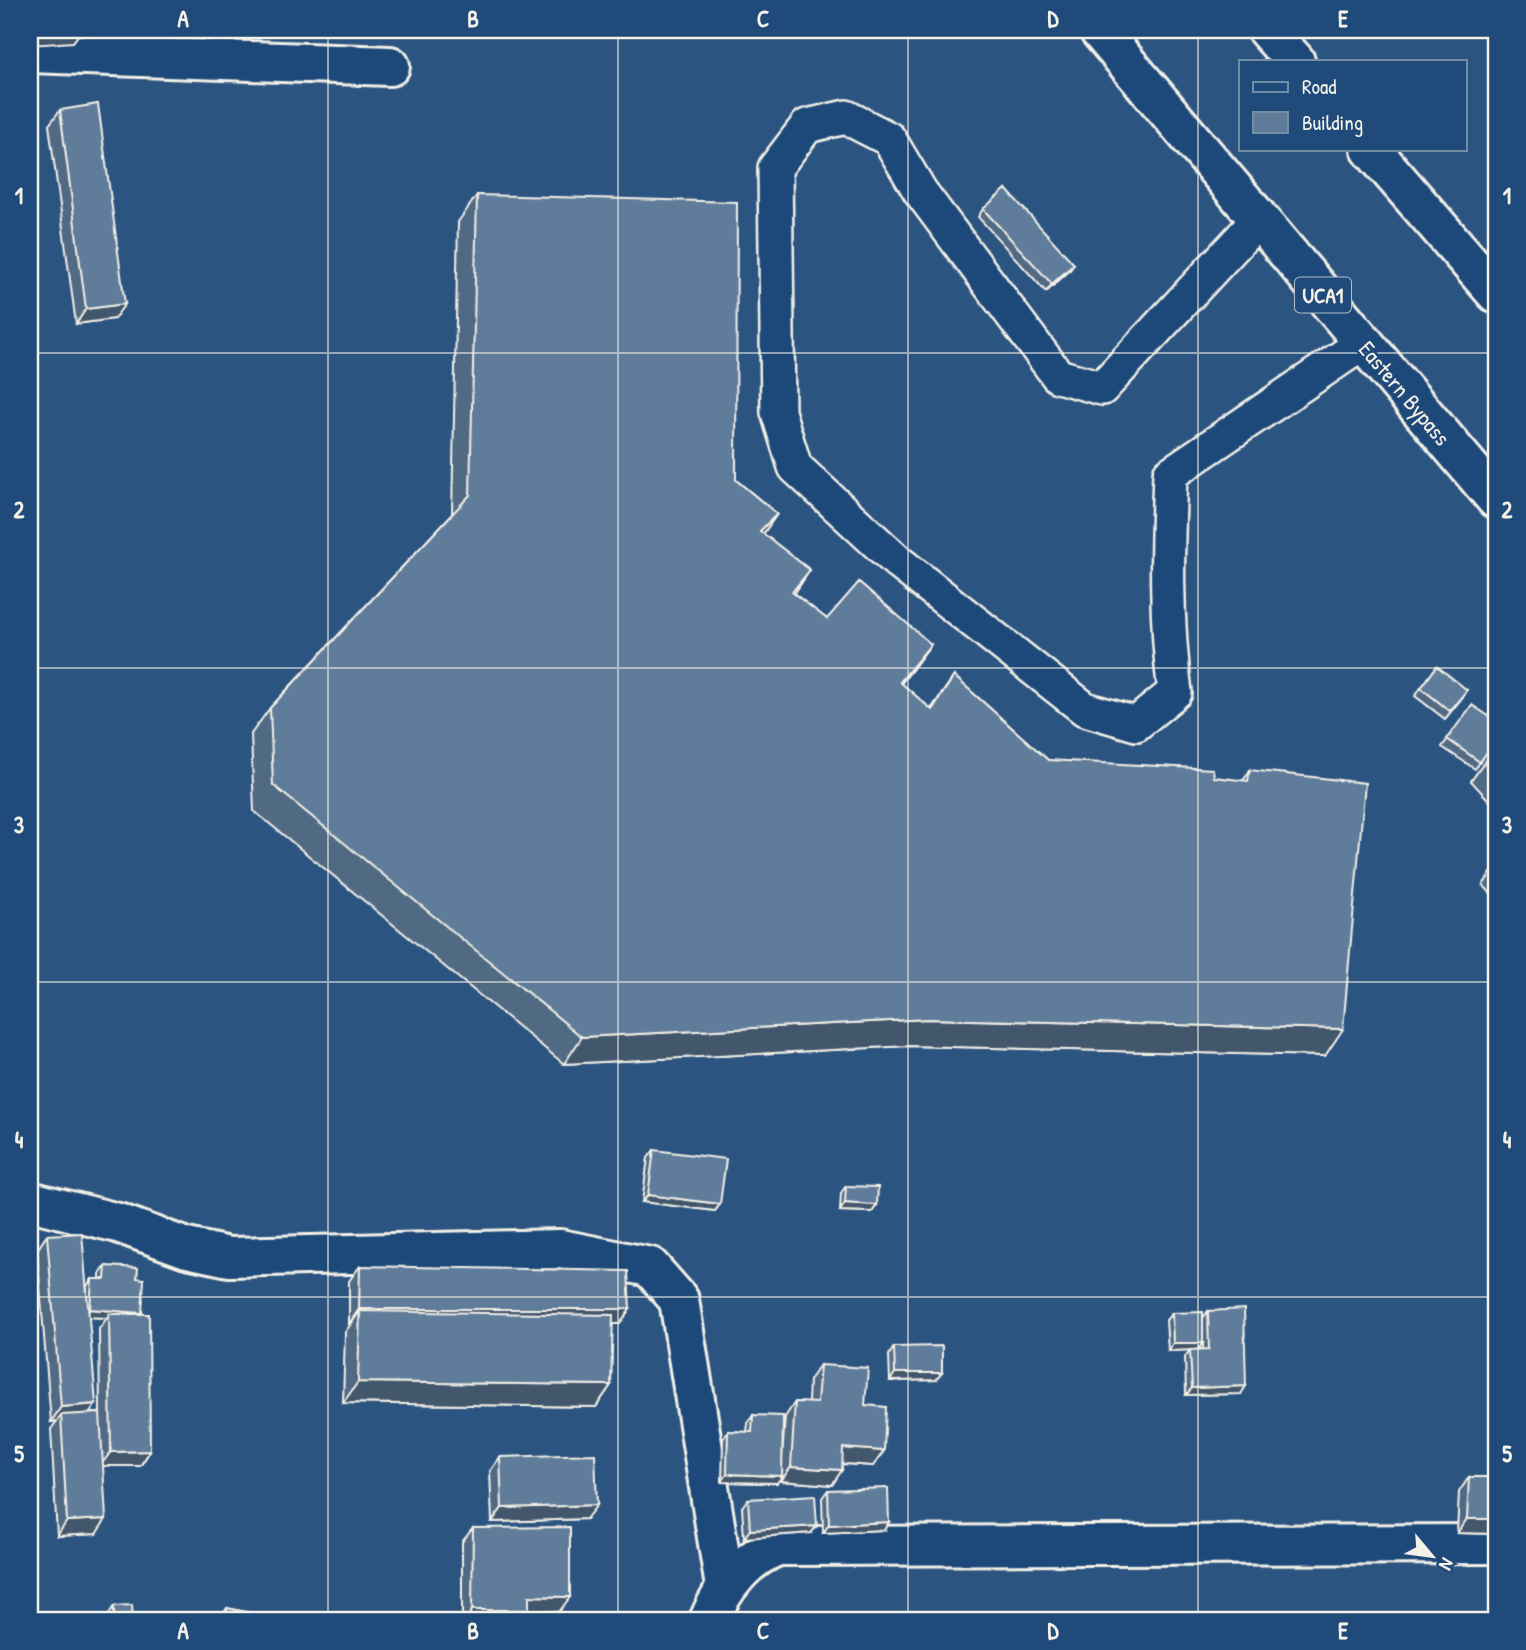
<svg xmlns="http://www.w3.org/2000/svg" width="1526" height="1650" font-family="'Patrick Hand',sans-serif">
<rect width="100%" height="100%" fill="#2c5481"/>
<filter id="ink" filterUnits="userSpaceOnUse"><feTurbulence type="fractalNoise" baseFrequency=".0143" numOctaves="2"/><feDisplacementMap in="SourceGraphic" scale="14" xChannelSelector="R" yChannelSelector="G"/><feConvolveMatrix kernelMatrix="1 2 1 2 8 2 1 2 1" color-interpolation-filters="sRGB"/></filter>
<g filter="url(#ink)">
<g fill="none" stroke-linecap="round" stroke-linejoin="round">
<defs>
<path id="service" d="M 1259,219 L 1102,388 L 1058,376 L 920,191 L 889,139 L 846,117 L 807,126 L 775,168 L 778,412 L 795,467 L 898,562 L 1085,709 L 1136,724 L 1175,692 C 1165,619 1167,548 1170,474 L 1363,343"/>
<path id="minor" d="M 30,53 L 390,66
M 30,1201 L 118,1223 L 187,1248 L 229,1257 L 560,1249 L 650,1267 L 679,1300 L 725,1587
M 709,1620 C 722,1589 745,1558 778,1546 L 1496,1544"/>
<path id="primary" d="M 1099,30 L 1496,499
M 1267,30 L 1295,61
M 1371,149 L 1496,293"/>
</defs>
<use href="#service" stroke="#f4f1e8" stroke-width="38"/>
<use href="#minor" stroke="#f4f1e8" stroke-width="44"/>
<use href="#primary" stroke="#f4f1e8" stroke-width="44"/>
<use href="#service" stroke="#1f4a7a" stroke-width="33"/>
<use href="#minor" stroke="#1f4a7a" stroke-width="38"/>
<use href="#primary" stroke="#1f4a7a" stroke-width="38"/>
</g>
<path fill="#516a84" stroke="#f4f1e8" stroke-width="2" fill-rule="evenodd" d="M 60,110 L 114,319 L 76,324 L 49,125 Z
M 477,195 L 736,480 L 777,514 L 763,534 L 810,570 L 794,594 L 827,619 L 931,644 L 901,683 L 931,709 L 954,676 L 1048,760 L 1243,781 L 1250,770 L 1325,1056 L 909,1046 L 564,1064 L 254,811 L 251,734 L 270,708 L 452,514 L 458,222 Z
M 983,209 L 1074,264 L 1069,271 L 1046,292 L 978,217 Z
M 1437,666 L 1462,698 L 1445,719 L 1415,696 Z
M 1472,705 L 1496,739 L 1475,769 L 1442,747 Z
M 1496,750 L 1496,808 L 1471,781 L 1486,760 Z
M 1496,866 L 1496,899 L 1483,885 Z
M 654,1150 L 720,1204 L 715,1211 L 642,1202 L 648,1158 Z
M 846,1186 L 877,1205 L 872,1212 L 840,1211 L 841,1193 Z
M 47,1235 L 87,1292 L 87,1286 L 92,1279 L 100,1279 L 100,1274 L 106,1266 L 137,1278 L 141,1314 L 150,1451 L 140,1466 L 103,1466 L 96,1534 L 57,1536 L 51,1429 L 57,1421 L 51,1422 L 37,1250 ZM 89,1317 L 107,1318 L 99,1329 L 100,1413 L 89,1413 Z
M 360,1266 L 620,1324 L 612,1324 L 611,1385 L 596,1407 L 343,1403 L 345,1332 L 351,1324 L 349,1324 L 349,1281 Z
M 1208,1311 L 1241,1394 L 1186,1395 L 1185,1357 L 1190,1350 L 1168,1351 L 1166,1320 L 1172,1313 L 1203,1318 ZM 1203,1338 L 1203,1349 L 1198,1349 L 1203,1343 Z
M 894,1347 L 936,1380 L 890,1381 L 889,1355 Z
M 820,1365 L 865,1405 L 873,1466 L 842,1464 L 842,1470 L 832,1485 L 781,1481 L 781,1477 L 777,1483 L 722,1482 L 723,1439 L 728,1431 L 747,1432 L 748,1423 L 753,1415 L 782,1457 L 785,1417 L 795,1402 L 808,1403 L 809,1380 Z
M 500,1457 L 586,1519 L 492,1522 L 490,1471 Z
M 1469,1477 L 1496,1534 L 1457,1533 L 1459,1492 Z
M 828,1490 L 884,1530 L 823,1533 L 822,1498 Z
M 748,1499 L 811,1533 L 744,1538 L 742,1507 Z
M 473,1528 L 559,1612 L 528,1611 L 522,1620 L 462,1620 L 462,1542 Z
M 114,1606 L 133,1620 L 109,1620 L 109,1614 Z
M 227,1608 L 284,1620 L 219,1620 Z"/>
<path fill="#42566c" stroke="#f4f1e8" stroke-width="2" d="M 46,30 L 82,30 L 73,42 L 30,45 L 30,31 Z
M 1074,264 L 1069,271 L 1046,292 L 1052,284 Z
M 125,304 L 114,319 L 76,324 L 86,309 Z
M 777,514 L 759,540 L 760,531 Z
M 810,570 L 792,597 L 792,592 Z
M 931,644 L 912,670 L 881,709 L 900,682 Z
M 928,1019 L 1343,1029 L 1325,1056 L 909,1046 L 564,1064 L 582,1037 Z
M 648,1195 L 720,1204 L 715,1211 L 642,1202 Z
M 845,1203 L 877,1205 L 872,1212 L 840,1211 Z
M 90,1309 L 142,1313 L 137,1320 L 109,1314 L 107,1318 L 85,1317 Z
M 359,1309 L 630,1309 L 620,1324 L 359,1324 L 360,1311 L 351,1324 L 349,1324 Z
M 1173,1343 L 1203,1343 L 1197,1350 L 1168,1351 Z
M 895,1373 L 942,1373 L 936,1380 L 890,1381 Z
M 358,1382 L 611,1385 L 596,1407 L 343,1403 Z
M 1246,1386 L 1241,1394 L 1186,1395 L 1192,1388 Z
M 96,1404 L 86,1419 L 61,1415 L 57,1421 L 51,1422 L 61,1407 Z
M 843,1448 L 884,1451 L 873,1466 L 832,1463 Z
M 150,1451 L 140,1466 L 100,1466 L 111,1452 Z
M 791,1467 L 842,1470 L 832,1485 L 781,1481 Z
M 727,1474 L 782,1476 L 777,1483 L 722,1482 Z
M 597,1505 L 586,1519 L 492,1522 L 502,1508 Z
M 106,1519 L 96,1534 L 57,1536 L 67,1521 Z
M 1467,1519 L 1496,1519 L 1496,1534 L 1457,1533 Z
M 889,1522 L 884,1530 L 823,1533 L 829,1525 Z
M 817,1526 L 811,1533 L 744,1538 L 750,1530 Z
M 529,1596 L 570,1597 L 559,1612 L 528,1611 L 522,1620 L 466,1620 L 472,1610 Z"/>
<path fill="#5e7b9a" stroke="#f4f1e8" stroke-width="2" d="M 98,104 L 125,304 L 86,309 L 60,110 Z
M 1006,189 L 1074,264 L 1052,284 L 983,209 Z
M 477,195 L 737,202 L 736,480 L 777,514 L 760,531 L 810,570 L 792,592 L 827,619 L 859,582 L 931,644 L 900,682 L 932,710 L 954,676 L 1048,760 L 1213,769 L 1214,777 L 1248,781 L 1250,770 L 1365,783 L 1343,1029 L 928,1019 L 582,1037 L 273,785 L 270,708 L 470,495 Z
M 1437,666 L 1467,690 L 1450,711 L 1421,688 Z
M 1472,705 L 1496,721 L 1496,739 L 1480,762 L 1447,739 Z
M 1496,750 L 1496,771 L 1486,760 Z
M 654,1150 L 726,1159 L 720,1204 L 648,1195 Z
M 846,1186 L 878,1187 L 877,1205 L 845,1203 Z
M 82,1233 L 96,1404 L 61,1407 L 47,1235 Z
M 106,1266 L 138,1268 L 137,1278 L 144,1279 L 142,1313 L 90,1309 L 92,1279 L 105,1279 Z
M 360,1266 L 628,1271 L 630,1309 L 359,1309 Z
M 1244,1309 L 1246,1386 L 1192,1388 L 1190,1350 L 1209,1349 L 1208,1311 Z
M 360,1311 L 613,1315 L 611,1385 L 358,1382 Z
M 1203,1312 L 1203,1343 L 1173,1343 L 1172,1313 Z
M 109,1314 L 149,1314 L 150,1451 L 111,1452 Z
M 942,1346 L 942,1373 L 895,1373 L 894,1347 Z
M 820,1365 L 868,1368 L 865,1405 L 886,1407 L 884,1451 L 843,1448 L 842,1470 L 791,1467 L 795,1402 L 817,1403 Z
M 100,1413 L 106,1519 L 67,1521 L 61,1415 Z
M 753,1415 L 783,1416 L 782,1476 L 727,1474 L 728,1431 L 752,1432 Z
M 595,1454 L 597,1505 L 502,1508 L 500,1457 Z
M 1469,1477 L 1496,1477 L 1496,1519 L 1467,1519 Z
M 888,1488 L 889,1522 L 829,1525 L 828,1490 Z
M 815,1495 L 817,1526 L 750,1530 L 748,1499 Z
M 570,1527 L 570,1597 L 529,1596 L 529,1610 L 472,1610 L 473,1528 Z
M 132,1605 L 133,1620 L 114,1620 L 114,1606 Z
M 227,1608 L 284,1620 L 225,1620 Z"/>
</g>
<path fill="none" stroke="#f4f1e8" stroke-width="2" stroke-opacity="0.55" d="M 328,30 L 328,1620M 618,30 L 618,1620M 908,30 L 908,1620M 1198,30 L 1198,1620M 30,353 L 1496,353M 30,668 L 1496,668M 30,982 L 1496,982M 30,1297 L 1496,1297"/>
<g text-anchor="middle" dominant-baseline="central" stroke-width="5" stroke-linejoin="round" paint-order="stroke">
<rect fill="#1f4a7a" stroke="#b4bfc7" stroke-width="2" x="1295" y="277.5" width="56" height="35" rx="5"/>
<g font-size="21" font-weight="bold" fill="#f4f1e8">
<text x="1323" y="295">UCA1</text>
</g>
<g font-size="23" fill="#f4f1e8" stroke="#1f4a7a">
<text transform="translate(1405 393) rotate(50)">Eastern Bypass</text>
</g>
</g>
<rect width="1526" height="1650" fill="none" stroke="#1f4a7a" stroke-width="77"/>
<rect x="1239" y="60" width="228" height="91" fill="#1f4a7a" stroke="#748da6" stroke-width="2"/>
<rect x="1253" y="82" width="35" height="10" fill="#1f4a7a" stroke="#748da6" stroke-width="2"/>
<text x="1302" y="94" font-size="21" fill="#f4f1e8">Road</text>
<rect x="1253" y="112" width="35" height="21" fill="#5e7b9a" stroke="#748da6" stroke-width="2"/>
<text x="1302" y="130" font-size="21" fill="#f4f1e8">Building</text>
<g transform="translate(1432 1556) rotate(119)" stroke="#1f4a7a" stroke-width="5" paint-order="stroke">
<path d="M0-5L12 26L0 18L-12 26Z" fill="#f4f1e8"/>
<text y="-10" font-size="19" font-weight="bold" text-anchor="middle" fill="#f4f1e8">N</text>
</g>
<rect x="38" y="38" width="1450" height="1574" fill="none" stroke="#f4f1e8" stroke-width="2.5"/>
<g font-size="23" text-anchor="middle" font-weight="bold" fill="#f4f1e8">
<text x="183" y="27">A</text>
<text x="473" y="27">B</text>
<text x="763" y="27">C</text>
<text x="1053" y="27">D</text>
<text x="1343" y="27">E</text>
<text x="19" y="204">1</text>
<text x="1507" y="204">1</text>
<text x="19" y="518">2</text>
<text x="1507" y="518">2</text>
<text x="19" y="833">3</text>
<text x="1507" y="833">3</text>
<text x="19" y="1148">4</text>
<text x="1507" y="1148">4</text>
<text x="19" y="1462">5</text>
<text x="1507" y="1462">5</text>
<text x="183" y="1639">A</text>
<text x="473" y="1639">B</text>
<text x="763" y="1639">C</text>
<text x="1053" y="1639">D</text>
<text x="1343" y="1639">E</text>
</g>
</svg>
